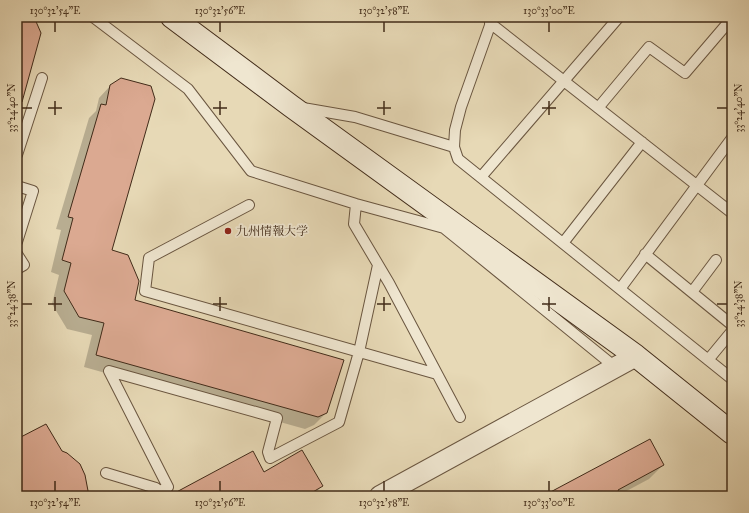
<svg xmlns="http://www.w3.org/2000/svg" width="749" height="513" font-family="'IM FELL Great Primer','Noto Serif JP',serif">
<rect width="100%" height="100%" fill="#e7d9b6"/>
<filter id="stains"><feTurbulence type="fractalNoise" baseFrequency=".005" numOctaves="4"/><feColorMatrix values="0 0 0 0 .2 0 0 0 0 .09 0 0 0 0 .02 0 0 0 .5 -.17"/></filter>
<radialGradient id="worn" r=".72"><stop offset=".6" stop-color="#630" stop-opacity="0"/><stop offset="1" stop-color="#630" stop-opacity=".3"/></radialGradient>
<path fill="#0003" d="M 17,17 L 26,17 L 40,33 L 20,107 L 17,110 Z
M 111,85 L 111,251 L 133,301 L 326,413 L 314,425 L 305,429 L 84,367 L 92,335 L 67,329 L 52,304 L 59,275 L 51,272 L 61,230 L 56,229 L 89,118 L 96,111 L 99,98 Z
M 663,465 L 649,479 L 619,495 L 620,496 L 545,496 Z
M 264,473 L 322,486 L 312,496 L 171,496 Z"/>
<path fill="#dba991" stroke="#412b19" d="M 17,17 L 34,17 L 41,33 L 22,102 L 17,101 Z
M 121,78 L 151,86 L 155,99 L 112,250 L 128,255 L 139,281 L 135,300 L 344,360 L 327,413 L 318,417 L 96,355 L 104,323 L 79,317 L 64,291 L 71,263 L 62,260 L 73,218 L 68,217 L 101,104 L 106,105 L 110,85 Z
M 46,424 L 62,451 L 67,453 L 80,464 L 85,475 L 89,496 L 17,496 L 17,439 Z
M 650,439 L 664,465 L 618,490 L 621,496 L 543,496 Z
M 302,450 L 323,486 L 306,496 L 169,496 L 253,451 L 264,472 Z"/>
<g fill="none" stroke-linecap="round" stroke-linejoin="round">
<defs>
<path id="lane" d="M 93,17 L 188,89 L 251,171 L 356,204 L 444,228 L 615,367
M 493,17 L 461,107 L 455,130 L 454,147 L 458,159 L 732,379
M 490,23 L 732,213
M 303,108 L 355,117 L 454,147
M 598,108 L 649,47 L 685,73 L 732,18
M 17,155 L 42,78
M 481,177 L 619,17
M 17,186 L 33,191 L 17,242
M 356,204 L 354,224 L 389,283 L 460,417
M 249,205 L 149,258 L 145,291 L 437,374
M 563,243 L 642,142
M 17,254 L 24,265 L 17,269
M 645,254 L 732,325
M 620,289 L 732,138
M 692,292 L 716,260
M 708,360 L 732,331
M 106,473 L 156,488 L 158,492 L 168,487 L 109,371 L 277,418 L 268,452 L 270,458 L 339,422 L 359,352 L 378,265"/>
<path id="street" d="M 380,496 L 636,356"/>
<path id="secondary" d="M 172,17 L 291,106 L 636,356 L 732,433"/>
</defs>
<use href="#lane" stroke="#6a5640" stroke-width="12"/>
<use href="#street" stroke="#6a5640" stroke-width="22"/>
<use href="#secondary" stroke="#412b19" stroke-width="24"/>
<use href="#lane" stroke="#efe6d0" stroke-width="10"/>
<use href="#street" stroke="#efe6d0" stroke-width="20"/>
<use href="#secondary" stroke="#efe6d0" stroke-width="22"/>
</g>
<path fill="none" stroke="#412b19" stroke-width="1.5" d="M 55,22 L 55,32M 220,22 L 220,32M 384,22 L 384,32M 549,22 L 549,32M 55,101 L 55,115M 220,101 L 220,115M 384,101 L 384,115M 549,101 L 549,115M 22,108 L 32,108M 48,108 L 62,108M 213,108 L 227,108M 377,108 L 391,108M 542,108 L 556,108M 717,108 L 727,108M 55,297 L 55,311M 220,297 L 220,311M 384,297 L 384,311M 549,297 L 549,311M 22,304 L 32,304M 48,304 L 62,304M 213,304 L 227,304M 377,304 L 391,304M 542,304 L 556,304M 717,304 L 727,304M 55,481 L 55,491M 220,481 L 220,491M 384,481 L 384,491M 549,481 L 549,491"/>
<circle fill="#8f2418" stroke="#efe6d0" stroke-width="1.5" cx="228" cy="231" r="4"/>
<g text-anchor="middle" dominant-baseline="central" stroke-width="3.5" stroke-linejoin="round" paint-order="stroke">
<g font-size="12" fill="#412b19" stroke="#efe6d0" text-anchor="start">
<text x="236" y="231">九州情報大学</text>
</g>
</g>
<rect width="749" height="513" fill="none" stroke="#e7d9b6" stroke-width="44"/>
<rect x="22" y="22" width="705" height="469" fill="none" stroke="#412b19" stroke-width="1.5"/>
<g font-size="10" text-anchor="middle" fill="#412b19">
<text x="55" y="14">130°32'54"E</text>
<text x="220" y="14">130°32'56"E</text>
<text x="384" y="14">130°32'58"E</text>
<text x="549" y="14">130°33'00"E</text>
<text transform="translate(11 108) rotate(-90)" y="4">33°24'40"N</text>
<text transform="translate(738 108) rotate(-90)" y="4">33°24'40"N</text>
<text transform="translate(11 304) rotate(-90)" y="4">33°24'38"N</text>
<text transform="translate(738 304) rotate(-90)" y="4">33°24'38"N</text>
<text x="55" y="506">130°32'54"E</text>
<text x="220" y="506">130°32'56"E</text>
<text x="384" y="506">130°32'58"E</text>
<text x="549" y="506">130°33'00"E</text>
</g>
<rect width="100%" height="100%" filter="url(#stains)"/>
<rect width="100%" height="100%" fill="url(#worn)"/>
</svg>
